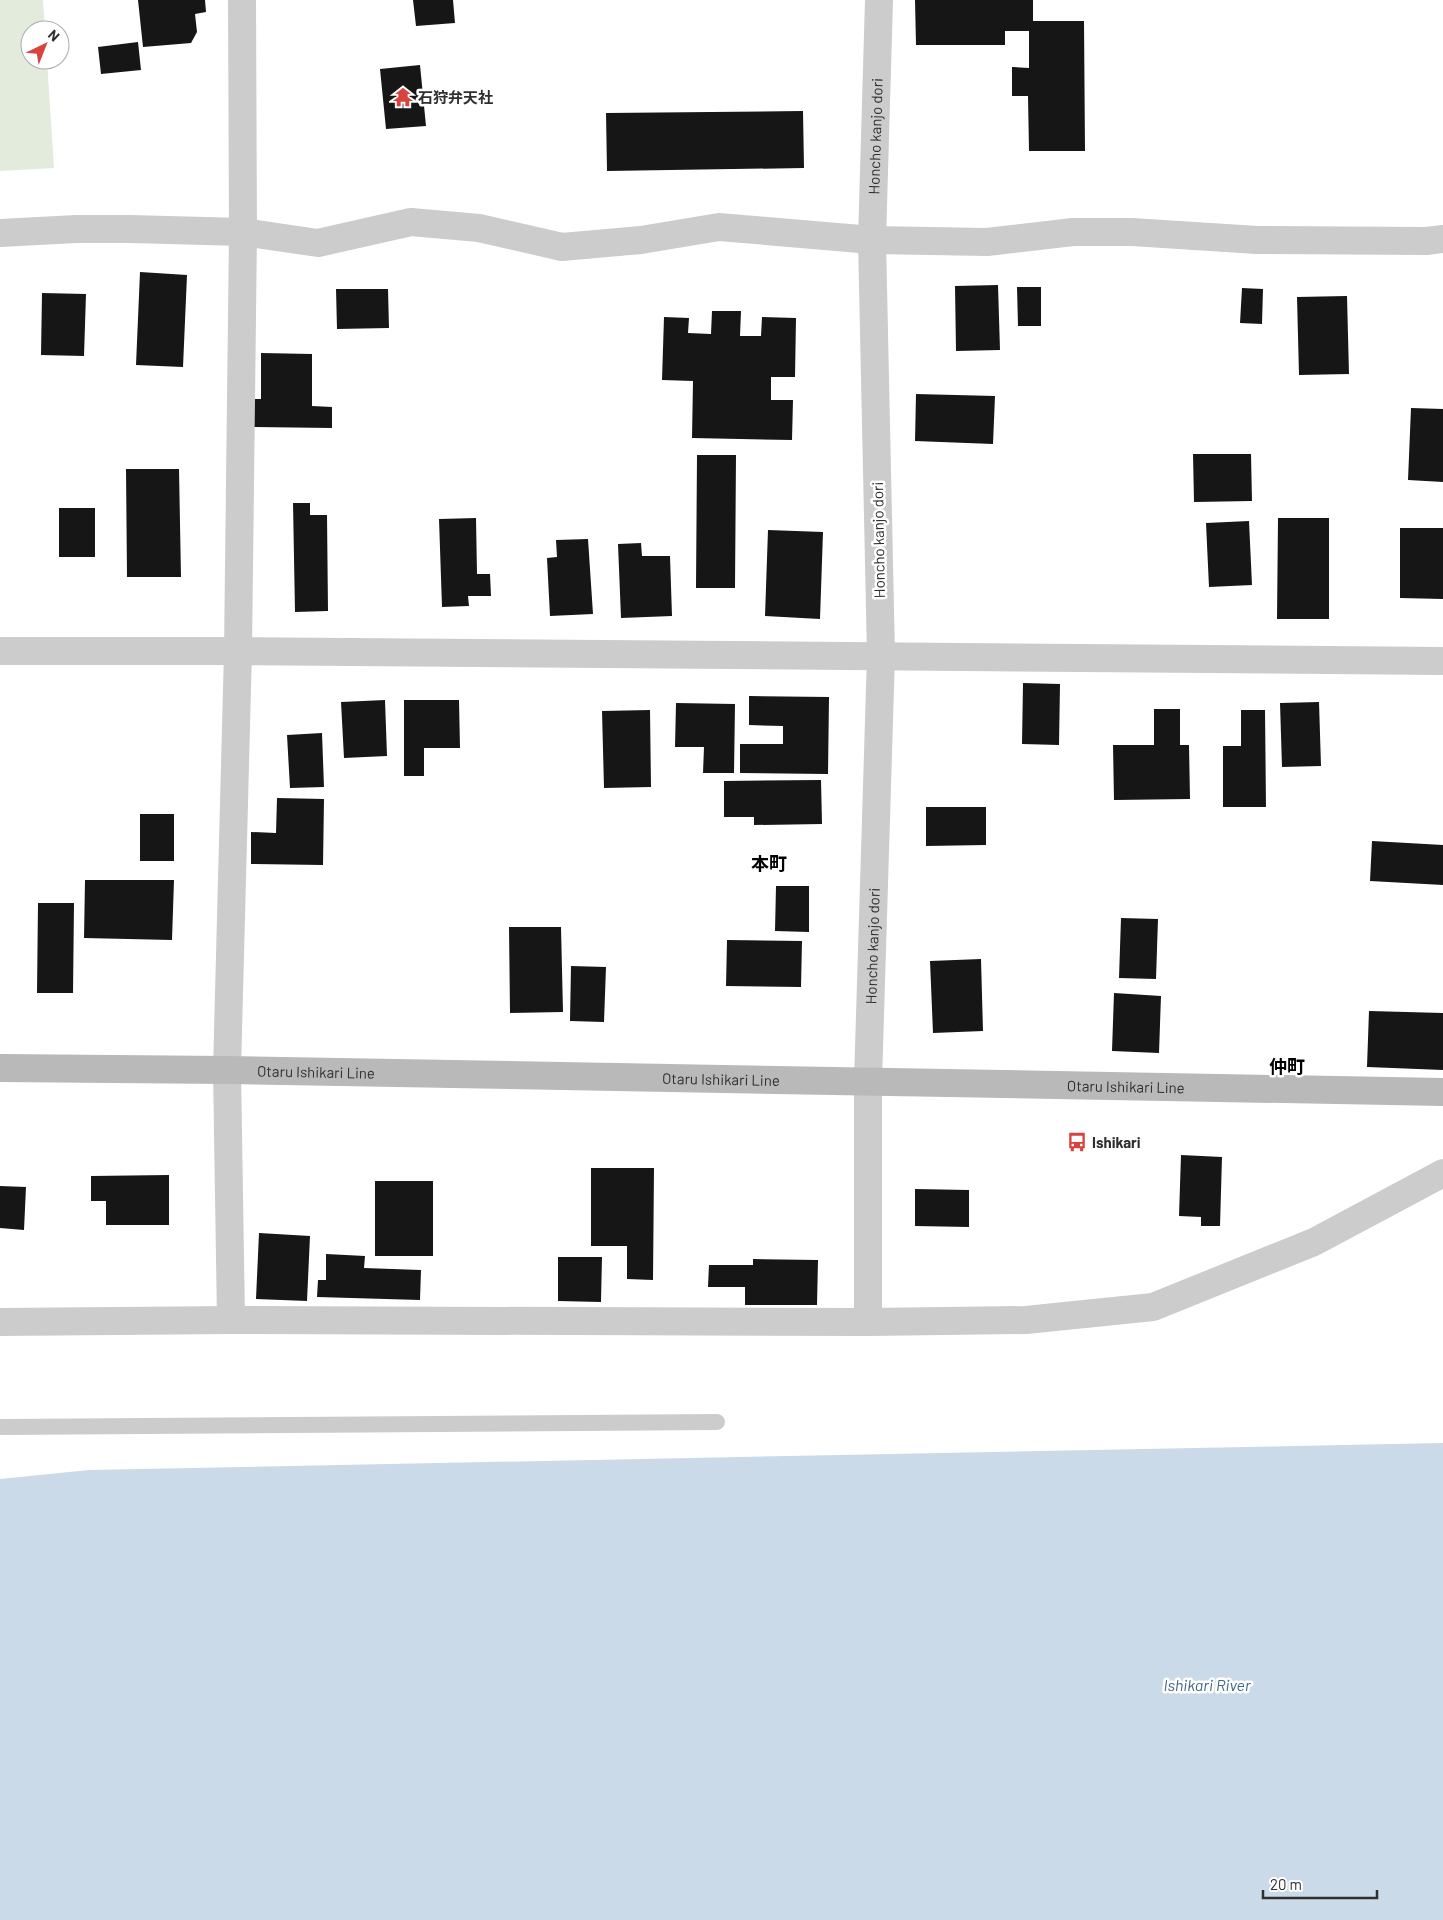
<svg xmlns="http://www.w3.org/2000/svg" width="1443" height="1920" font-family="Barlow,'Noto Sans JP',sans-serif">
<rect width="100%" height="100%" fill="#fff"/>
<path fill="#e3ebdd" d="M 0,0 L 43,0 L 45,30 L 30,30 L 30,60 L 47,60 L 54,168 L 0,171 Z"/>
<path fill="#cbdae9" d="M 1443,1443 L 1443,1920 L 0,1920 L 0,1479 L 89,1470 Z"/>
<path fill="#161616" d="M 138,0 L 205,0 L 206,12 L 195,14 L 197,32 L 191,43 L 143,47 Z
M 413,0 L 453,0 L 455,23 L 416,26 Z
M 915,0 L 1033,0 L 1033,21 L 1084,21 L 1085,151 L 1029,151 L 1028,96 L 1012,96 L 1012,67 L 1029,68 L 1029,31 L 1005,31 L 1005,45 L 916,45 Z
M 138,42 L 141,70 L 101,74 L 98,47 Z
M 420,65 L 426,126 L 386,129 L 380,69 Z
M 803,111 L 804,168 L 607,171 L 606,113 Z
M 140,272 L 187,275 L 183,367 L 136,365 Z
M 998,285 L 1000,350 L 956,351 L 955,286 Z
M 1017,287 L 1041,287 L 1041,326 L 1018,326 Z
M 1242,288 L 1263,289 L 1262,324 L 1240,323 Z
M 336,289 L 388,289 L 389,328 L 337,329 Z
M 42,293 L 86,294 L 84,356 L 41,355 Z
M 1347,296 L 1349,374 L 1299,375 L 1297,297 Z
M 712,311 L 741,311 L 740,336 L 761,336 L 762,317 L 796,318 L 795,377 L 771,377 L 771,400 L 793,400 L 792,440 L 692,438 L 693,381 L 662,380 L 664,317 L 689,318 L 688,333 L 711,334 Z
M 261,353 L 312,354 L 312,406 L 332,407 L 332,428 L 253,427 L 253,399 L 261,399 Z
M 916,394 L 995,396 L 993,444 L 915,441 Z
M 1411,408 L 1443,409 L 1443,482 L 1408,480 Z
M 1193,454 L 1251,454 L 1252,501 L 1194,502 Z
M 697,455 L 736,455 L 735,588 L 696,588 Z
M 126,469 L 179,469 L 181,577 L 127,577 Z
M 293,503 L 310,503 L 310,515 L 327,515 L 328,611 L 295,612 Z
M 59,508 L 95,508 L 95,557 L 59,557 Z
M 476,518 L 477,574 L 490,574 L 491,596 L 468,596 L 469,606 L 442,607 L 439,519 Z
M 1278,518 L 1329,518 L 1329,619 L 1277,619 Z
M 1249,521 L 1252,585 L 1209,587 L 1206,523 Z
M 1400,528 L 1443,528 L 1443,599 L 1400,598 Z
M 768,530 L 823,532 L 820,619 L 765,616 Z
M 588,539 L 593,614 L 550,616 L 547,558 L 557,557 L 556,540 Z
M 641,543 L 642,556 L 670,556 L 672,616 L 621,618 L 618,544 Z
M 1023,683 L 1060,684 L 1059,745 L 1022,744 Z
M 749,696 L 829,697 L 828,774 L 740,773 L 740,744 L 783,744 L 783,726 L 749,725 Z
M 385,700 L 387,756 L 344,758 L 341,702 Z
M 404,700 L 459,700 L 460,748 L 424,748 L 424,776 L 404,776 Z
M 1319,702 L 1321,766 L 1282,767 L 1280,703 Z
M 676,703 L 735,704 L 734,773 L 703,773 L 704,747 L 675,747 Z
M 1154,709 L 1180,709 L 1180,745 L 1189,745 L 1190,799 L 1114,800 L 1113,745 L 1154,745 Z
M 650,710 L 651,787 L 604,788 L 602,711 Z
M 1241,710 L 1265,710 L 1266,807 L 1223,807 L 1223,746 L 1241,746 Z
M 322,733 L 324,787 L 290,788 L 287,735 Z
M 821,780 L 822,824 L 754,825 L 754,817 L 724,817 L 724,781 Z
M 277,798 L 324,799 L 323,865 L 251,864 L 251,832 L 276,833 Z
M 926,807 L 986,807 L 986,845 L 926,846 Z
M 140,814 L 174,814 L 174,861 L 140,861 Z
M 1372,841 L 1443,845 L 1443,885 L 1370,881 Z
M 85,880 L 174,880 L 172,940 L 84,938 Z
M 776,886 L 809,886 L 809,932 L 775,931 Z
M 38,903 L 74,903 L 73,993 L 37,993 Z
M 1121,918 L 1158,919 L 1156,979 L 1119,978 Z
M 509,927 L 561,927 L 563,1012 L 510,1013 Z
M 727,940 L 802,941 L 801,987 L 726,986 Z
M 981,959 L 983,1031 L 933,1033 L 930,961 Z
M 571,966 L 606,967 L 604,1022 L 570,1021 Z
M 1114,993 L 1161,996 L 1159,1053 L 1112,1051 Z
M 1369,1011 L 1443,1013 L 1443,1070 L 1367,1067 Z
M 1181,1155 L 1222,1157 L 1220,1226 L 1201,1226 L 1201,1217 L 1179,1216 Z
M 591,1168 L 654,1168 L 653,1280 L 627,1279 L 627,1246 L 591,1246 Z
M 169,1175 L 169,1225 L 106,1225 L 106,1201 L 91,1201 L 91,1176 Z
M 375,1181 L 433,1181 L 433,1256 L 375,1256 Z
M 0,1186 L 26,1187 L 24,1230 L 0,1228 Z
M 915,1189 L 969,1190 L 969,1227 L 915,1226 Z
M 259,1233 L 310,1236 L 307,1301 L 256,1299 Z
M 326,1254 L 365,1256 L 364,1268 L 421,1270 L 420,1300 L 317,1297 L 318,1280 L 326,1280 Z
M 558,1257 L 602,1257 L 601,1302 L 558,1301 Z
M 753,1259 L 818,1260 L 817,1305 L 745,1305 L 745,1287 L 708,1287 L 709,1265 L 753,1265 Z"/>
<g fill="none" stroke-linecap="round" stroke-linejoin="round">
<path stroke="#ccc" stroke-width="16" d="M 0,1427 L 717,1422"/>
<g stroke="#ccc" stroke-width="28">
<path d="M 0,233 L 76,229 L 130,229 L 243,232 L 318,243 L 411,222 L 479,228 L 562,247 L 641,240 L 719,227 L 872,240 L 987,242 L 1073,232 L 1132,232 L 1257,240 L 1426,241 L 1443,239"/>
<path d="M 0,651 L 238,651 L 1443,661"/>
<path d="M 231,1320 L 227,1070 L 238,651 L 243,232 L 242,0"/>
<path d="M 0,1322 L 231,1320 L 868,1322 L 1026,1320 L 1153,1307 L 1314,1242 L 1443,1173"/>
<path id="s1" d="M 868,1322 L 868,1081 L 881,655 L 872,240 L 879,0"/>
</g>
<path stroke="#b9b9b9" stroke-width="28" id="s2" d="M 0,1068 L 227,1070 L 1443,1092"/>
</g>
<defs>
<symbol id="temple-bare" viewBox="-9 -9 18 18"><path d="M0-6L5-2H3V0L6.5 2.5H4V6H1.5V3h-3V6H-4V2.5H-6.5L-3 0V-2H-5Z" fill="#d9433d" stroke="#fff" stroke-width="2.5" paint-order="stroke"/></symbol>
<symbol id="bus-bare" viewBox="-9 -9 18 18"><path d="M-5-6H5V4H4V6H2V4H-2V6H-4V4H-5ZM-3.5-4V0h7V-4ZM-3.5 1.2v1.5H-2V1.2ZM2 1.2v1.5H3.5V1.2Z" fill="#d9433d" stroke="#fff" stroke-width="2.5" paint-order="stroke"/></symbol>
</defs>
<g fill-rule="evenodd">
<use href="#temple-bare" x="389" y="83" width="28" height="28"/>
<use href="#bus-bare" x="1063" y="1128" width="28" height="28"/>
</g>
<g text-anchor="middle" dominant-baseline="central" stroke-width="5" stroke-linejoin="round" paint-order="stroke">
<g font-size="15" font-weight="bold" fill="#2f2f2f" stroke="#fff" text-anchor="start">
<text x="418" y="97">石狩弁天社</text>
<text x="1092" y="1142">Ishikari</text>
</g>
<g font-size="15" fill="#2f2f2f" stroke="#fff">
<text stroke="none"><textPath href="#s1" startOffset="1186">Honcho kanjo dori</textPath></text>
<text transform="translate(878 540) rotate(-91)">Honcho kanjo dori</text>
<text stroke="none"><textPath href="#s1" startOffset="376">Honcho kanjo dori</textPath></text>
<text stroke="none"><textPath href="#s2" startOffset="316">Otaru Ishikari Line</textPath></text>
<text stroke="none"><textPath href="#s2" startOffset="721">Otaru Ishikari Line</textPath></text>
<text stroke="none"><textPath href="#s2" startOffset="1126">Otaru Ishikari Line</textPath></text>
</g>
<g font-size="16" font-style="italic" fill="#42678b" stroke="#fff">
<text x="1207" y="1684">Ishikari River</text>
</g>
<g font-size="18" font-weight="bold" fill="#000" stroke="#fff">
<text x="769" y="863">本町</text>
<text x="1287" y="1066">仲町</text>
</g>
</g>
<g transform="translate(45 45) rotate(43)"><circle r="24" fill="#ffffff" stroke="#acacac"/>
<path d="M0-4L9 19L0 12L-9 19Z" fill="#d9433d"/>
<text y="-8" font-size="14" font-weight="bold" text-anchor="middle" fill="#2f2f2f">N</text>
</g>
<path d="M1263 1890v8h114v-8" fill="none" stroke="#2f2f2f" stroke-width="2.5"/>
<text x="1270" y="1890" font-size="15" fill="#2f2f2f" stroke="#ffffff" stroke-width="4" paint-order="stroke">20 m</text>
</svg>
